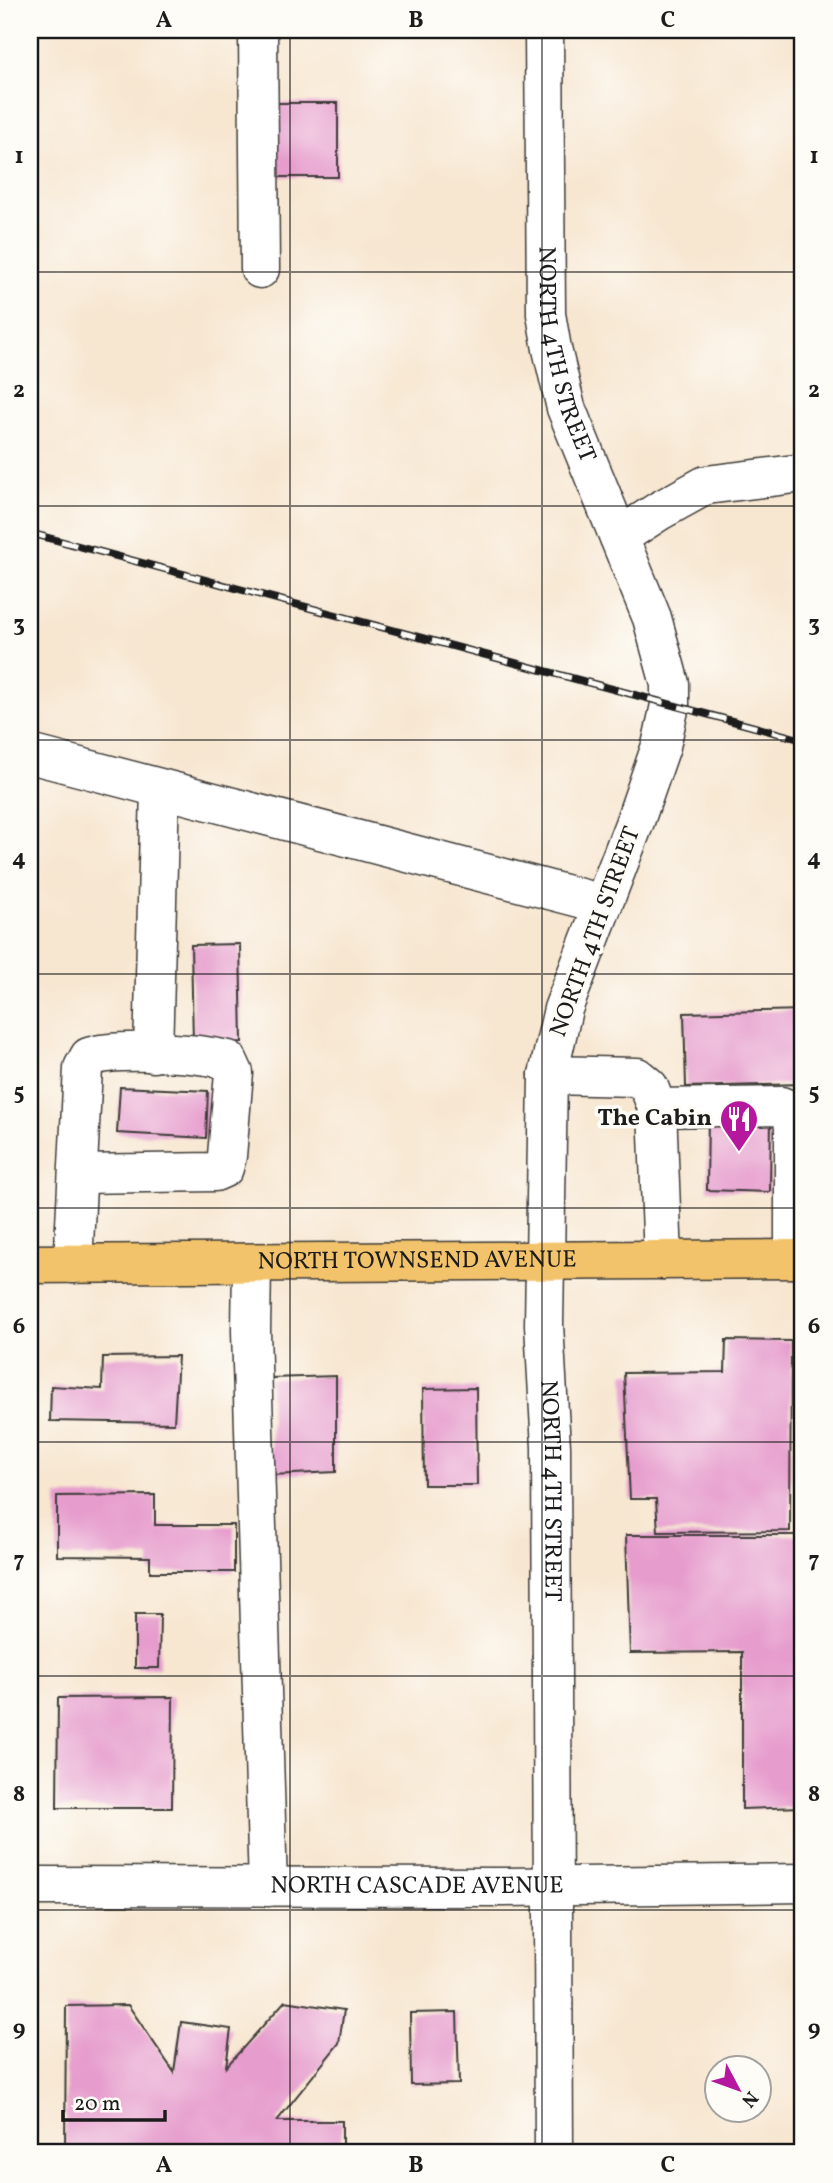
<svg xmlns="http://www.w3.org/2000/svg" width="833" height="2183" font-family="Vollkorn,serif">
<rect width="100%" height="100%" fill="#fdfcf7"/>
<filter id="ink" filterUnits="userSpaceOnUse"><feTurbulence type="fractalNoise" baseFrequency=".0143" numOctaves="2"/><feDisplacementMap in="SourceGraphic" scale="14" xChannelSelector="R" yChannelSelector="G"/><feConvolveMatrix kernelMatrix="1 2 1 2 8 2 1 2 1" color-interpolation-filters="sRGB"/></filter>
<filter id="wash" filterUnits="userSpaceOnUse"><feTurbulence type="fractalNoise" baseFrequency=".00686" numOctaves="4" result="noise"/><feDisplacementMap in="SourceGraphic" scale="28" xChannelSelector="R" yChannelSelector="G"/><feGaussianBlur stdDeviation="1.57" result="paint"/><feColorMatrix in="noise" values="0 0 0 0 0 0 0 0 0 0 0 0 0 0 0 0 0 1.4 0 .05"/><feComposite in="paint" operator="in"/></filter>
<g filter="url(#wash)">
<rect width="100%" height="100%" fill="#f7e6d0"/>
<g id="blocks">
<path fill="#e69ccd" d="M 275,103 L 338,103 L 338,177 L 275,177 Z
M 240,944 L 242,1042 L 193,1043 L 191,945 Z
M 803,1010 L 803,1084 L 686,1087 L 684,1013 Z
M 120,1087 L 208,1091 L 206,1138 L 117,1133 Z
M 708,1115 L 771,1116 L 770,1192 L 707,1190 Z
M 726,1340 L 791,1341 L 790,1531 L 658,1532 L 656,1499 L 630,1499 L 624,1373 L 725,1372 Z
M 178,1356 L 174,1423 L 50,1421 L 51,1386 L 102,1389 L 103,1357 Z
M 336,1376 L 336,1472 L 271,1475 L 270,1378 Z
M 476,1388 L 477,1485 L 424,1485 L 423,1389 Z
M 155,1495 L 155,1525 L 234,1525 L 234,1572 L 150,1572 L 150,1557 L 57,1556 L 57,1496 Z
M 626,1535 L 803,1535 L 803,1807 L 742,1809 L 742,1652 L 630,1653 Z
M 135,1614 L 160,1614 L 159,1668 L 135,1668 Z
M 173,1697 L 172,1808 L 57,1808 L 58,1698 Z
M 285,2001 L 344,2010 L 339,2043 L 277,2121 L 342,2121 L 342,2153 L 65,2153 L 66,2006 L 128,2005 L 174,2072 L 181,2022 L 231,2029 L 226,2067 Z
M 457,2012 L 459,2084 L 411,2085 L 410,2013 Z"/>
</g>
</g>
<g filter="url(#ink)">
<use href="#blocks" fill-opacity="0" stroke="#3d3a37" stroke-width="2"/>
<g fill="none" stroke-linecap="round" stroke-linejoin="round">
<defs>
<g id="minor">
<path d="M 258,30 L 260,269"/>
<path id="s1" d="M 544,30 L 546,314 L 552,349 L 566,408 L 652,618 L 670,684 L 670,705 L 661,746 L 634,824 L 563,1009 L 548,1075 L 544,1325 L 551,1447 L 554,2153"/>
<path d="M 619,537 L 659,511 L 706,485 L 803,473"/>
<path d="M 30,754 L 603,904"/>
<path d="M 153,1053 L 160,789"/>
<path d="M 548,1075 L 637,1077 L 649,1087 L 657,1108"/>
<path d="M 663,1260 L 657,1108 L 781,1106 L 792,1111 L 794,1128 L 794,1259"/>
<path d="M 73,1264 L 83,1068 L 89,1057 C 115,1047 200,1053 228,1060 L 234,1073 L 227,1156 L 224,1168 L 215,1172 L 78,1174"/>
<path d="M 252,1264 L 251,1331 L 268,1887"/>
<path id="s2" d="M 30,1886 L 504,1887 L 803,1883"/>
</g>
<g id="highway">
<path id="s3" d="M 30,1264 L 803,1259"/>
</g>
</defs>
<use href="#minor" stroke="#3d3a37" stroke-width="41"/>
<use href="#highway" stroke="#3d3a37" stroke-width="41"/>
<use href="#minor" stroke="#fff" stroke-width="38"/>
<use href="#highway" stroke="#f2c36a" stroke-width="38"/>
<defs>
<path id="rail" d="M 30,533 L 803,740"/>
</defs>
<use href="#rail" stroke="#1c1c1c" stroke-width="8"/>
<use href="#rail" stroke="#fdfcf7" stroke-width="5" stroke-dasharray="16" stroke-linecap="butt"/>
</g>
</g>
<path fill="none" stroke="#1c1c1c" stroke-width="2" stroke-opacity="0.55" d="M 290,30 L 290,2153M 542,30 L 542,2153M 30,272 L 803,272M 30,506 L 803,506M 30,740 L 803,740M 30,974 L 803,974M 30,1208 L 803,1208M 30,1442 L 803,1442M 30,1676 L 803,1676M 30,1910 L 803,1910"/>
<defs>
<symbol id="restaurant-pin" viewBox="-11 -11 22 30"><path d="M0 17L-7.5 6A9.5 9.5 0 1 1 7.5 6Z" fill="#b5179e" stroke="#fdfcf7"/><path d="M-5-6h1v4h1v-4h1v4h1v-4h1v5L-1.5 .5V6h-2V.5L-5-1ZM5-6V6H3V1.5H1.5Q1.5-4 5-6Z" fill="#fff"/></symbol>
</defs>
<g fill-rule="evenodd">
<use href="#restaurant-pin" x="717" y="1097" width="44" height="60"/>
</g>
<g text-anchor="middle" dominant-baseline="central" stroke-width="7" stroke-linejoin="round" paint-order="stroke">
<g font-size="24" fill="#1c1c1c" stroke="#fdfcf7">
<text stroke="none"><textPath href="#s1" startOffset="327">NORTH 4TH STREET</textPath></text>
<text transform="translate(596 932) rotate(-70)">NORTH 4TH STREET</text>
<text stroke="none"><textPath href="#s3" startOffset="387">NORTH TOWNSEND AVENUE</textPath></text>
<text stroke="none"><textPath href="#s1" startOffset="1503">NORTH 4TH STREET</textPath></text>
<text stroke="none"><textPath href="#s2" startOffset="387">NORTH CASCADE AVENUE</textPath></text>
</g>
<g font-size="24" font-weight="bold" fill="#1c1c1c" stroke="#fdfcf7" text-anchor="end">
<text x="712" y="1119">The Cabin</text>
</g>
</g>
<rect width="833" height="2183" fill="none" stroke="#fdfcf7" stroke-width="77"/>
<g transform="translate(738 2089) rotate(131)"><circle r="33" fill="#fdfcf7" stroke="#a3a29f" stroke-width="2"/>
<path d="M0-5L12 26L0 18L-12 26Z" fill="#b5179e"/>
<text y="-10" font-size="19" font-weight="bold" text-anchor="middle" fill="#1c1c1c">N</text>
</g>
<path d="M63 2110v10h102v-10" fill="none" stroke="#1c1c1c" stroke-width="3.5"/>
<text x="74" y="2110" font-size="21" fill="#1c1c1c" stroke="#fdfcf7" stroke-width="5" paint-order="stroke">20 m</text>
<rect x="38" y="38" width="756" height="2106" fill="none" stroke="#1c1c1c" stroke-width="2.5"/>
<g font-size="23" text-anchor="middle" font-weight="bold" fill="#1c1c1c">
<text x="164" y="27">A</text>
<text x="416" y="27">B</text>
<text x="668" y="27">C</text>
<text x="19" y="163">1</text>
<text x="814" y="163">1</text>
<text x="19" y="397">2</text>
<text x="814" y="397">2</text>
<text x="19" y="631">3</text>
<text x="814" y="631">3</text>
<text x="19" y="865">4</text>
<text x="814" y="865">4</text>
<text x="19" y="1099">5</text>
<text x="814" y="1099">5</text>
<text x="19" y="1333">6</text>
<text x="814" y="1333">6</text>
<text x="19" y="1567">7</text>
<text x="814" y="1567">7</text>
<text x="19" y="1801">8</text>
<text x="814" y="1801">8</text>
<text x="19" y="2035">9</text>
<text x="814" y="2035">9</text>
<text x="164" y="2172">A</text>
<text x="416" y="2172">B</text>
<text x="668" y="2172">C</text>
</g>
</svg>
